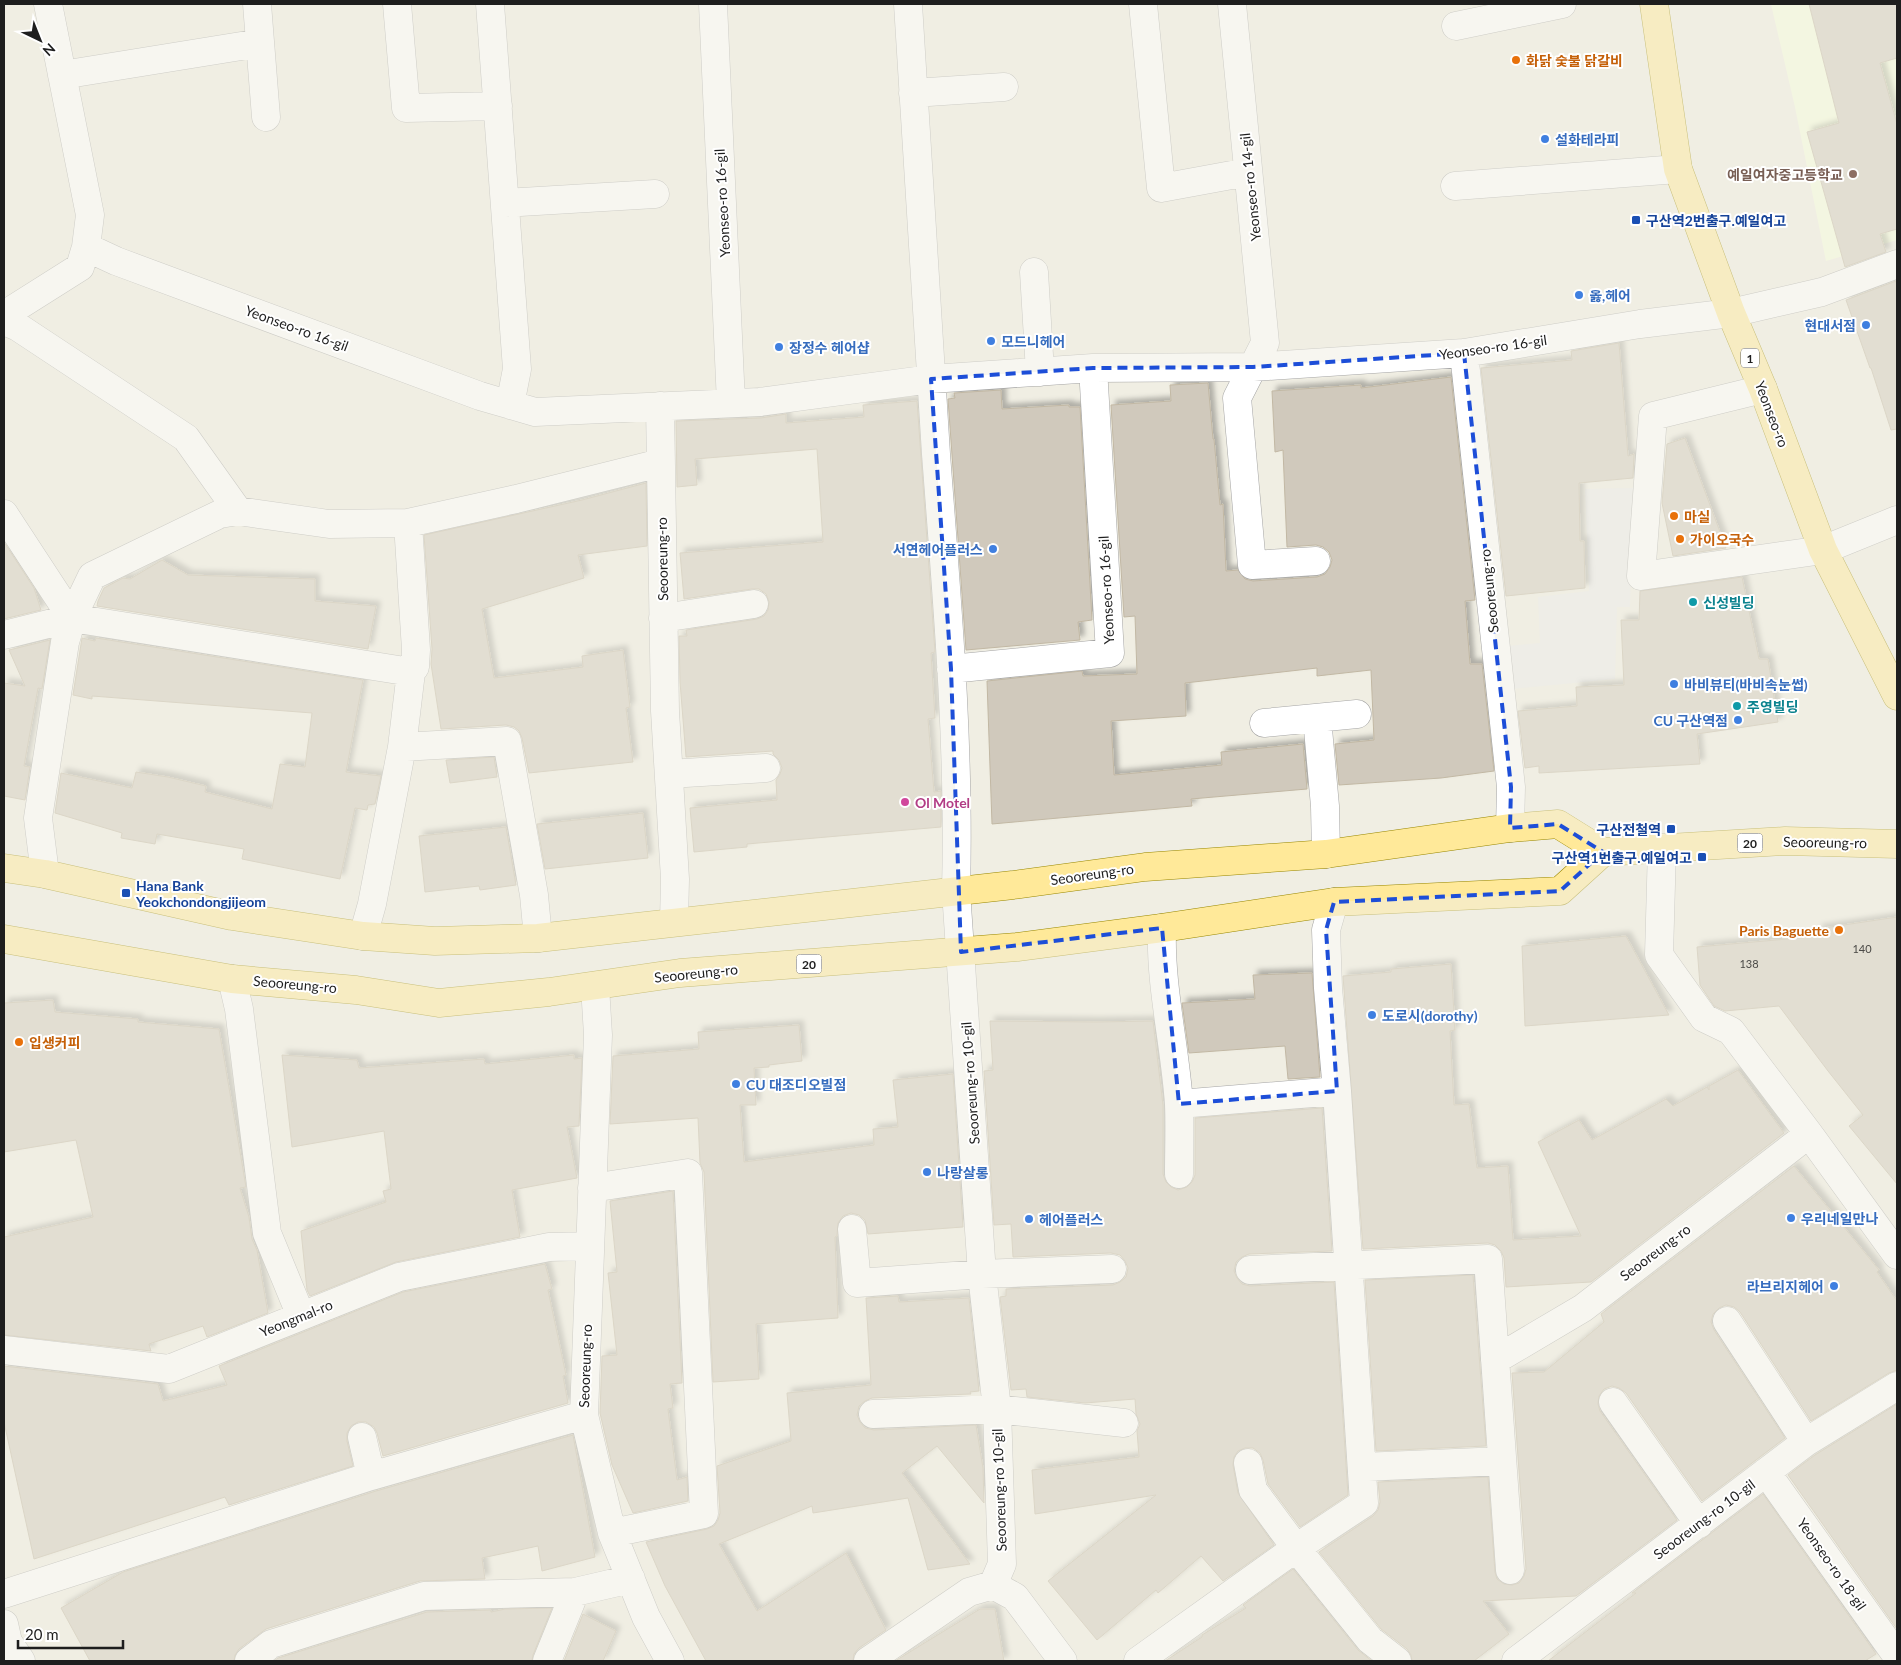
<svg xmlns="http://www.w3.org/2000/svg" width="1901" height="1665" font-family="Lato,'Noto Sans KR',sans-serif">
<defs>
<filter id="shadow"><feDropShadow dx="4.5" dy="-4.5" stdDeviation="2.5" flood-color="#0004"/></filter>
</defs>
<rect width="100%" height="100%" fill="#f0eee3"/>
<path fill="#f7ffdd" d="M 1771,4 L 1897,4 L 1897,240 L 1826,261 L 1795,107 Z"/>
<path fill="#eaeaea" d="M 1633,488 L 1630,607 L 1617,607 L 1615,679 L 1511,689 L 1509,646 L 1540,643 L 1538,597 L 1589,591 L 1585,489 Z"/>
<path fill="#d0c9bc" stroke="#c2b8a4" filter="url(#shadow)" d="M 1809,4 L 1897,4 L 1897,58 L 1880,63 L 1897,124 L 1897,229 L 1880,234 L 1886,252 L 1845,267 L 1807,132 L 1839,123 Z
M 1896,281 L 1897,286 L 1897,429 L 1891,430 L 1871,368 L 1870,368 L 1846,300 Z
M 1619,343 L 1628,456 L 1634,454 L 1633,478 L 1579,483 L 1580,541 L 1584,541 L 1585,588 L 1506,596 L 1481,368 L 1572,360 L 1571,351 Z
M 1451,377 L 1475,600 L 1465,601 L 1470,664 L 1482,664 L 1494,771 L 1441,778 L 1339,785 L 1335,744 L 1374,740 L 1371,670 L 1317,676 L 1317,668 L 1185,683 L 1186,716 L 1111,721 L 1114,775 L 1222,765 L 1221,752 L 1303,744 L 1307,789 L 1191,799 L 1192,806 L 992,824 L 987,681 L 1082,671 L 1083,676 L 1137,674 L 1135,616 L 1124,617 L 1111,405 L 1171,401 L 1170,385 L 1208,383 L 1213,439 L 1214,439 L 1220,505 L 1223,504 L 1226,571 L 1238,570 L 1245,579 L 1253,581 L 1317,577 L 1325,574 L 1330,567 L 1332,560 L 1329,552 L 1323,547 L 1316,545 L 1287,547 L 1283,450 L 1275,452 L 1272,391 L 1361,385 L 1361,388 Z
M 1001,390 L 1002,409 L 1069,405 L 1069,407 L 1080,407 L 1092,620 L 1078,622 L 1080,640 L 966,650 L 948,399 L 955,398 L 954,393 Z
M 917,401 L 935,652 L 931,653 L 935,718 L 928,719 L 934,792 L 941,791 L 941,827 L 747,844 L 747,847 L 694,852 L 690,808 L 777,800 L 776,780 L 780,774 L 782,768 L 779,760 L 773,754 L 773,751 L 686,757 L 680,682 L 679,636 L 687,636 L 686,630 L 757,619 L 764,616 L 768,610 L 769,602 L 766,594 L 759,589 L 752,589 L 684,599 L 680,553 L 823,542 L 817,449 L 695,459 L 697,485 L 677,487 L 676,421 L 761,418 L 786,414 L 786,423 L 864,417 L 863,405 Z
M 1685,438 L 1726,548 L 1673,556 L 1662,503 L 1667,444 Z
M 646,483 L 647,546 L 578,555 L 584,578 L 482,609 L 494,678 L 583,667 L 582,656 L 623,650 L 630,707 L 626,708 L 633,762 L 529,773 L 522,738 L 519,731 L 514,727 L 506,725 L 441,729 L 431,664 L 432,649 L 424,535 L 582,500 Z
M 4,542 L 34,588 L 41,610 L 4,619 Z
M 162,560 L 188,575 L 315,579 L 315,601 L 376,606 L 368,649 L 97,606 L 98,601 L 104,588 L 123,578 L 130,579 Z
M 1742,577 L 1759,659 L 1768,659 L 1778,722 L 1697,734 L 1700,764 L 1539,773 L 1539,766 L 1525,768 L 1518,711 L 1577,706 L 1576,687 L 1624,685 L 1621,620 L 1639,620 L 1640,591 Z
M 82,638 L 95,641 L 96,638 L 363,680 L 346,772 L 381,776 L 375,804 L 368,805 L 367,810 L 355,808 L 340,879 L 242,859 L 244,849 L 157,834 L 155,844 L 121,838 L 122,833 L 55,813 L 61,773 L 132,788 L 136,772 L 168,777 L 206,786 L 205,792 L 272,809 L 280,764 L 305,767 L 312,713 L 92,696 L 92,699 L 73,695 Z
M 50,640 L 42,689 L 38,688 L 24,766 L 30,767 L 25,800 L 4,796 L 4,683 L 25,686 L 9,650 Z
M 494,757 L 497,777 L 450,783 L 446,760 Z
M 643,813 L 648,858 L 545,869 L 537,824 Z
M 506,827 L 516,885 L 480,890 L 479,886 L 425,892 L 419,836 Z
M 1897,917 L 1897,1184 L 1849,1126 L 1863,1115 L 1828,1071 L 1779,1006 L 1725,1011 L 1714,1006 L 1700,985 L 1697,947 L 1821,936 L 1817,929 Z
M 1626,936 L 1669,1015 L 1525,1026 L 1522,946 Z
M 1451,964 L 1455,1030 L 1450,1031 L 1454,1105 L 1469,1104 L 1477,1168 L 1508,1166 L 1513,1240 L 1581,1236 L 1538,1142 L 1579,1120 L 1592,1140 L 1666,1099 L 1673,1106 L 1707,1087 L 1709,1090 L 1709,1086 L 1738,1070 L 1784,1133 L 1591,1282 L 1506,1287 L 1504,1258 L 1501,1251 L 1495,1245 L 1488,1243 L 1363,1249 L 1343,976 L 1391,972 L 1391,969 Z
M 1312,973 L 1320,1077 L 1288,1079 L 1285,1046 L 1189,1053 L 1182,1003 L 1255,999 L 1253,975 Z
M 53,1000 L 55,1012 L 138,1019 L 138,1022 L 219,1029 L 244,1175 L 246,1187 L 240,1188 L 249,1217 L 252,1239 L 257,1250 L 268,1313 L 207,1337 L 203,1326 L 149,1344 L 151,1351 L 4,1335 L 4,1237 L 93,1217 L 76,1140 L 4,1152 L 4,1003 Z
M 990,1021 L 1096,1022 L 1153,1021 L 1163,1105 L 1163,1174 L 1166,1182 L 1171,1187 L 1178,1190 L 1187,1187 L 1192,1182 L 1195,1175 L 1195,1118 L 1322,1108 L 1332,1251 L 1249,1254 L 1242,1257 L 1236,1262 L 1234,1271 L 1237,1278 L 1242,1284 L 1250,1286 L 1334,1282 L 1348,1495 L 1300,1527 L 1268,1484 L 1263,1460 L 1260,1453 L 1253,1448 L 1245,1448 L 1238,1451 L 1234,1457 L 1233,1465 L 1238,1493 L 1274,1545 L 1223,1581 L 1201,1556 L 1158,1593 L 1156,1590 L 1097,1640 L 1048,1581 L 1156,1495 L 1035,1514 L 1032,1470 L 1139,1457 L 1137,1431 L 1140,1424 L 1136,1414 L 1135,1399 L 1085,1403 L 1027,1397 L 1026,1389 L 1011,1390 L 1000,1297 L 1006,1296 L 1006,1289 L 1113,1285 L 1120,1282 L 1126,1277 L 1128,1268 L 1125,1261 L 1120,1255 L 1111,1253 L 1013,1257 L 1011,1224 L 994,1225 L 984,1071 L 993,1070 Z
M 799,1025 L 802,1061 L 769,1065 L 769,1067 L 754,1068 L 756,1105 L 740,1105 L 744,1162 L 874,1145 L 873,1129 L 898,1127 L 893,1080 L 953,1074 L 963,1227 L 868,1234 L 865,1220 L 859,1215 L 851,1213 L 843,1216 L 838,1223 L 837,1236 L 835,1237 L 838,1318 L 756,1324 L 759,1379 L 713,1382 L 704,1172 L 700,1163 L 698,1118 L 610,1124 L 613,1056 L 699,1049 L 698,1032 Z
M 282,1055 L 357,1060 L 359,1068 L 484,1059 L 485,1064 L 574,1055 L 574,1059 L 582,1058 L 579,1126 L 567,1127 L 577,1178 L 512,1190 L 520,1237 L 396,1262 L 310,1296 L 307,1290 L 301,1231 L 386,1202 L 383,1191 L 391,1189 L 384,1131 L 292,1147 Z
M 1794,1166 L 1879,1270 L 1877,1272 L 1897,1301 L 1897,1370 L 1889,1373 L 1811,1421 L 1740,1312 L 1734,1307 L 1726,1305 L 1719,1308 L 1713,1314 L 1711,1322 L 1714,1330 L 1785,1438 L 1702,1501 L 1626,1393 L 1619,1388 L 1612,1386 L 1604,1389 L 1599,1396 L 1598,1404 L 1600,1411 L 1677,1520 L 1576,1596 L 1483,1601 L 1509,1634 L 1474,1661 L 1412,1661 L 1411,1655 L 1407,1649 L 1381,1629 L 1319,1552 L 1373,1516 L 1378,1510 L 1380,1502 L 1378,1482 L 1488,1477 L 1495,1572 L 1497,1579 L 1504,1584 L 1512,1585 L 1519,1583 L 1524,1576 L 1526,1569 L 1512,1373 L 1544,1372 L 1604,1322 L 1601,1314 Z
M 673,1191 L 682,1383 L 670,1384 L 673,1408 L 668,1409 L 677,1480 L 687,1477 L 688,1501 L 633,1513 L 612,1465 L 600,1413 L 602,1356 L 617,1355 L 608,1273 L 617,1272 L 610,1201 Z
M 545,1264 L 552,1289 L 548,1290 L 566,1375 L 563,1376 L 568,1403 L 383,1456 L 377,1433 L 374,1427 L 366,1422 L 358,1422 L 351,1426 L 347,1433 L 347,1441 L 353,1466 L 229,1505 L 225,1497 L 34,1559 L 4,1422 L 4,1366 L 158,1384 L 163,1401 L 227,1385 L 219,1366 L 403,1292 Z
M 1473,1275 L 1486,1446 L 1376,1451 L 1365,1280 Z
M 898,1296 L 899,1302 L 969,1298 L 979,1391 L 970,1392 L 971,1394 L 872,1398 L 865,1401 L 859,1406 L 857,1415 L 860,1422 L 865,1428 L 874,1430 L 976,1425 L 983,1468 L 984,1503 L 937,1446 L 902,1473 L 970,1564 L 928,1570 L 908,1498 L 813,1513 L 812,1506 L 719,1544 L 757,1611 L 846,1553 L 886,1630 L 859,1648 L 854,1654 L 853,1661 L 706,1661 L 665,1586 L 646,1542 L 707,1529 L 714,1526 L 718,1520 L 720,1513 L 717,1466 L 791,1441 L 787,1393 L 871,1385 L 866,1298 Z
M 1897,1404 L 1897,1629 L 1788,1475 L 1815,1455 Z
M 573,1435 L 595,1557 L 542,1571 L 538,1546 L 482,1558 L 485,1579 L 420,1581 L 266,1629 L 239,1649 L 235,1655 L 234,1661 L 90,1661 L 61,1608 L 123,1572 L 376,1491 Z
M 1763,1494 L 1876,1654 L 1865,1661 L 1548,1661 L 1636,1593 L 1632,1593 Z
M 1293,1569 L 1358,1650 L 1372,1661 L 1165,1661 L 1202,1637 L 1202,1635 L 1246,1608 L 1243,1605 Z
M 552,1608 L 533,1655 L 532,1661 L 274,1661 L 278,1658 L 427,1612 L 491,1610 L 491,1612 L 505,1609 Z
M 980,1609 L 995,1609 L 1004,1661 L 895,1661 Z
M 583,1614 L 616,1631 L 603,1661 L 564,1661 Z"/>
<g fill="none" stroke-linecap="round" stroke-linejoin="round">
<defs>
<path id="minor" d="M 257,4 L 266,117
M 397,4 L 406,108 L 498,106
M 490,4 L 517,369 L 510,405
M 713,4 L 731,403
M 908,4 C 917,154 926,304 936,454 C 947,600 960,746 956,891 L 982,1274 L 997,1409 L 1002,1564 L 993,1585
M 1143,4 L 1161,188 L 1248,172
M 1232,4 L 1265,343 L 1237,398 L 1252,565 L 1316,561
M 1456,26 L 1562,4
M 62,75 L 260,43
M 913,93 L 1004,87
M 1455,186 L 1678,169
M 505,203 L 655,194
M 86,247 L 116,261 L 480,396 L 535,412 L 760,402 L 931,379 L 1093,368 L 1253,367 L 1464,353 L 1640,324 L 1731,313 L 1822,292 L 1897,264
M 1034,272 L 1040,372
M 4,315 L 80,267 L 86,247 L 90,215 L 48,4
M 4,321 L 18,327 L 186,438 L 238,511
M 1464,353 L 1511,787 L 1510,828
M 1763,389 L 1653,416 L 1641,576 L 1823,550 L 1897,520
M 660,406 L 665,711 L 675,879 L 674,922
M 4,514 L 72,618
M 663,618 L 754,604
M 4,635 L 72,618 L 411,672
M 951,669 L 1110,653 L 1093,368
M 1317,718 L 1325,806 L 1326,854
M 1264,723 L 1357,714
M 402,747 L 507,741 L 534,895 L 538,938
M 669,774 L 766,768
M 1662,848 L 1659,955 L 1704,1018 L 1731,1031 L 1809,1134 L 1897,1255
M 45,874 L 38,818 L 65,642 L 72,618 L 92,576 L 220,514 L 238,511 L 329,524 L 408,523 L 516,499 L 660,463
M 1162,928 C 1160,987 1175,1045 1179,1104 C 1180,1127 1179,1151 1179,1174
M 363,936 L 372,904 L 402,747 L 411,672 L 415,667 L 416,650 L 408,523
M 232,979 L 239,1009 L 267,1233 L 301,1316
M 595,986 L 598,1035 L 584,1415 L 612,1533 L 646,1617 L 670,1661
M 1179,1104 L 1337,1091
M 592,1188 L 688,1173 L 704,1514 L 612,1533
M 852,1229 L 857,1283 L 982,1274 L 1112,1269
M 1250,1270 L 1488,1259 L 1510,1570
M 1727,1321 L 1806,1442
M 4,1350 L 169,1369 L 399,1277 L 549,1247 L 589,1246
M 1495,1360 L 1583,1308 L 1809,1134
M 1613,1402 L 1699,1524
M 873,1414 L 997,1409 L 1124,1423
M 1248,1463 L 1253,1490 L 1296,1548 L 1370,1640 L 1397,1661
M 1362,1467 L 1502,1461
M 1766,1472 L 1897,1656
M 371,1476 L 584,1415
M 4,1594 L 371,1476 L 362,1437
M 4,1624 L 8,1642 L 21,1661
M 249,1661 L 271,1644 L 424,1596 L 575,1592 L 631,1579
M 547,1661 L 575,1592
M 868,1661 L 969,1592 L 993,1585 L 1015,1597 L 1063,1661
M 1138,1661 L 1296,1548 L 1364,1503 L 1337,1091 L 1328,988 L 1326,930 L 1334,902
M 1516,1661 L 1806,1442 L 1897,1386"/>
<path id="major" d="M 1654,4 L 1678,169 L 1731,313 L 1763,389 L 1823,550 L 1897,696
M 4,868 L 45,874 L 232,916 L 363,936 L 435,941 L 538,938 L 1013,885 L 1145,867 L 1326,854 L 1510,828 L 1558,824 L 1603,852 L 1785,841 L 1897,844
M 4,939 L 232,979 L 356,990 L 439,1003 L 549,992 L 680,973 L 1017,947 L 1162,928 L 1334,902 L 1560,891 L 1603,852"/>
</defs>
<use href="#minor" stroke="#a5a5a5" stroke-width="29"/>
<use href="#major" stroke="#988700" stroke-width="29"/>
<use href="#minor" stroke="#fff" stroke-width="28"/>
<use href="#major" stroke="#ffe999" stroke-width="28"/>
</g>
<path d="M0 0H1901V1665H0ZM 1464,353 L 1511,787 L 1510,828 L 1558,824 L 1603,852 L 1560,891 L 1334,902 L 1326,930 L 1337,1091 L 1179,1104 L 1162,928 L 961,952 L 951,669 L 931,379 L 1093,368 L 1253,367 Z" fill="#f0eee3" fill-opacity=".55" fill-rule="evenodd"/>
<path fill="none" stroke="#1d4ed8" stroke-width="4" stroke-dasharray="10 6" stroke-linejoin="round" d="M 1464,353 L 1511,787 L 1510,828 L 1558,824 L 1603,852 L 1560,891 L 1334,902 L 1326,930 L 1337,1091 L 1179,1104 L 1162,928 L 961,952 L 951,669 L 931,379 L 1093,368 L 1253,367 Z"/>
<g fill="#e8710a" stroke="#fff" stroke-width="2">
<circle cx="1516" cy="60" r="5"/>
<circle cx="1674" cy="516" r="5"/>
<circle cx="1680" cy="539" r="5"/>
<circle cx="1839" cy="930" r="5"/>
<circle cx="19" cy="1042" r="5"/>
</g>
<g fill="#3f7fe0" stroke="#fff" stroke-width="2">
<circle cx="1545" cy="139" r="5"/>
<circle cx="1579" cy="295" r="5"/>
<circle cx="1866" cy="325" r="5"/>
<circle cx="991" cy="341" r="5"/>
<circle cx="779" cy="347" r="5"/>
<circle cx="993" cy="549" r="5"/>
<circle cx="1674" cy="684" r="5"/>
<circle cx="1738" cy="720" r="5"/>
<circle cx="1372" cy="1015" r="5"/>
<circle cx="736" cy="1084" r="5"/>
<circle cx="927" cy="1172" r="5"/>
<circle cx="1791" cy="1218" r="5"/>
<circle cx="1029" cy="1219" r="5"/>
<circle cx="1834" cy="1286" r="5"/>
</g>
<circle fill="#8d6e63" stroke="#fff" stroke-width="2" cx="1853" cy="174" r="5"/>
<g fill="#1a4fb4" stroke="#fff" stroke-width="2">
<rect x="1631" y="215" width="10" height="10" rx="2.5"/>
<rect x="1666" y="824" width="10" height="10" rx="2.5"/>
<rect x="1697" y="852" width="10" height="10" rx="2.5"/>
<rect x="121" y="888" width="10" height="10" rx="2.5"/>
</g>
<g fill="#0f9aa8" stroke="#fff" stroke-width="2">
<circle cx="1693" cy="602" r="5"/>
<circle cx="1737" cy="706" r="5"/>
</g>
<circle fill="#d1479c" stroke="#fff" stroke-width="2" cx="905" cy="802" r="5"/>
<g text-anchor="middle" dominant-baseline="central" stroke-width="4" stroke-linejoin="round" paint-order="stroke">
<g font-size="11" fill="#4a4946">
<text x="1862" y="948">140</text>
<text x="1749" y="963">138</text>
</g>
<g fill="#fff" stroke="#626262" stroke-width="1">
<rect x="1741" y="348.5" width="18" height="19" rx="4"/>
<rect x="1737.5" y="833.5" width="25" height="19" rx="4"/>
<rect x="796.5" y="954.5" width="25" height="19" rx="4"/>
</g>
<g font-size="12" font-weight="bold" fill="#1e1e1e">
<text x="1750" y="358">1</text>
<text x="1750" y="843">20</text>
<text x="809" y="964">20</text>
</g>
<g font-size="14" font-weight="bold" fill="#c56008" stroke="#fff" text-anchor="start">
<text x="1526" y="60">화닭 숯불 닭갈비</text>
<text x="1684" y="516">마실</text>
<text x="1690" y="539">가이오국수</text>
<text x="1829" y="930" text-anchor="end">Paris Baguette</text>
<text x="29" y="1042">입생커피</text>
</g>
<g font-size="14" font-weight="bold" fill="#366cbe" stroke="#fff" text-anchor="start">
<text x="1555" y="139">설화테라피</text>
<text x="1589" y="295">옳,헤어</text>
<text x="1856" y="325" text-anchor="end">현대서점</text>
<text x="1001" y="341">모드니헤어</text>
<text x="789" y="347">장정수 헤어샵</text>
<text x="983" y="549" text-anchor="end">서연헤어플러스</text>
<text x="1684" y="684">바비뷰티(바비속눈썹)</text>
<text x="1728" y="720" text-anchor="end">CU 구산역점</text>
<text x="1382" y="1015">도로시(dorothy)</text>
<text x="746" y="1084">CU 대조디오빌점</text>
<text x="937" y="1172">나랑살롱</text>
<text x="1801" y="1218">우리네일만나</text>
<text x="1039" y="1219">헤어플러스</text>
<text x="1824" y="1286" text-anchor="end">라브리지헤어</text>
</g>
<g font-size="14" font-weight="bold" fill="#785e54" stroke="#fff" text-anchor="end">
<text x="1843" y="174">예일여자중고등학교</text>
</g>
<g font-size="14" fill="#1e1e1e" stroke="#fff">
<text transform="translate(1250 187) rotate(-96)">Yeonseo-ro 14-gil</text>
<text transform="translate(722 203) rotate(-93)">Yeonseo-ro 16-gil</text>
<text transform="translate(297 328) rotate(20)">Yeonseo-ro 16-gil</text>
<text transform="translate(1493 347) rotate(-8)">Yeonseo-ro 16-gil</text>
<text transform="translate(1772 414) rotate(69)">Yeonseo-ro</text>
<text transform="translate(662 559) rotate(-91)">Seooreung-ro</text>
<text transform="translate(1106 590) rotate(-93)">Yeonseo-ro 16-gil</text>
<text transform="translate(1489 591) rotate(-96)">Seooreung-ro</text>
<text transform="translate(1825 842) rotate(1)">Seooreung-ro</text>
<text transform="translate(1092 874) rotate(-8)">Seooreung-ro</text>
<text transform="translate(696 973) rotate(-6)">Seooreung-ro</text>
<text transform="translate(295 984) rotate(5)">Seooreung-ro</text>
<text transform="translate(970 1083) rotate(-94)">Seooreung-ro 10-gil</text>
<text transform="translate(1655 1252) rotate(-37)">Seooreung-ro</text>
<text transform="translate(296 1318) rotate(-22)">Yeongmal-ro</text>
<text transform="translate(585 1366) rotate(-88)">Seooreung-ro</text>
<text transform="translate(999 1490) rotate(-92)">Seooreung-ro 10-gil</text>
<text transform="translate(1704 1519) rotate(-37)">Seooreung-ro 10-gil</text>
<text transform="translate(1832 1564) rotate(55)">Yeonseo-ro 18-gil</text>
</g>
<g font-size="14" font-weight="bold" fill="#164399" stroke="#fff" text-anchor="start">
<text x="1646" y="220">구산역2번출구.예일여고</text>
<text x="1661" y="829" text-anchor="end">구산전철역</text>
<text x="1692" y="857" text-anchor="end">구산역1번출구.예일여고</text>
<text x="136" y="885">Hana Bank<tspan x="136" dy="16">Yeokchondongjijeom</tspan></text>
</g>
<g font-size="14" font-weight="bold" fill="#0d838f" stroke="#fff" text-anchor="start">
<text x="1703" y="602">신성빌딩</text>
<text x="1747" y="706">주영빌딩</text>
</g>
<g font-size="14" font-weight="bold" fill="#b23c85" stroke="#fff" text-anchor="start">
<text x="915" y="802">Ol Motel</text>
</g>
</g>
<rect width="1901" height="1665" fill="none" stroke="#1e1e1e" stroke-width="10"/>
<g transform="translate(40 40) rotate(137)" stroke="#ffffff" stroke-width="4" paint-order="stroke">
<path d="M0-4L9 19L0 12L-9 19Z" fill="#1e1e1e"/>
<text y="-8" font-size="14" font-weight="bold" text-anchor="middle" fill="#1e1e1e">N</text>
</g>
<path d="M18 1640v8h105v-8" fill="none" stroke="#1e1e1e" stroke-width="2.5"/>
<text x="25" y="1640" font-size="15" fill="#1e1e1e" stroke="#ffffff" stroke-width="4" paint-order="stroke">20 m</text>
</svg>
